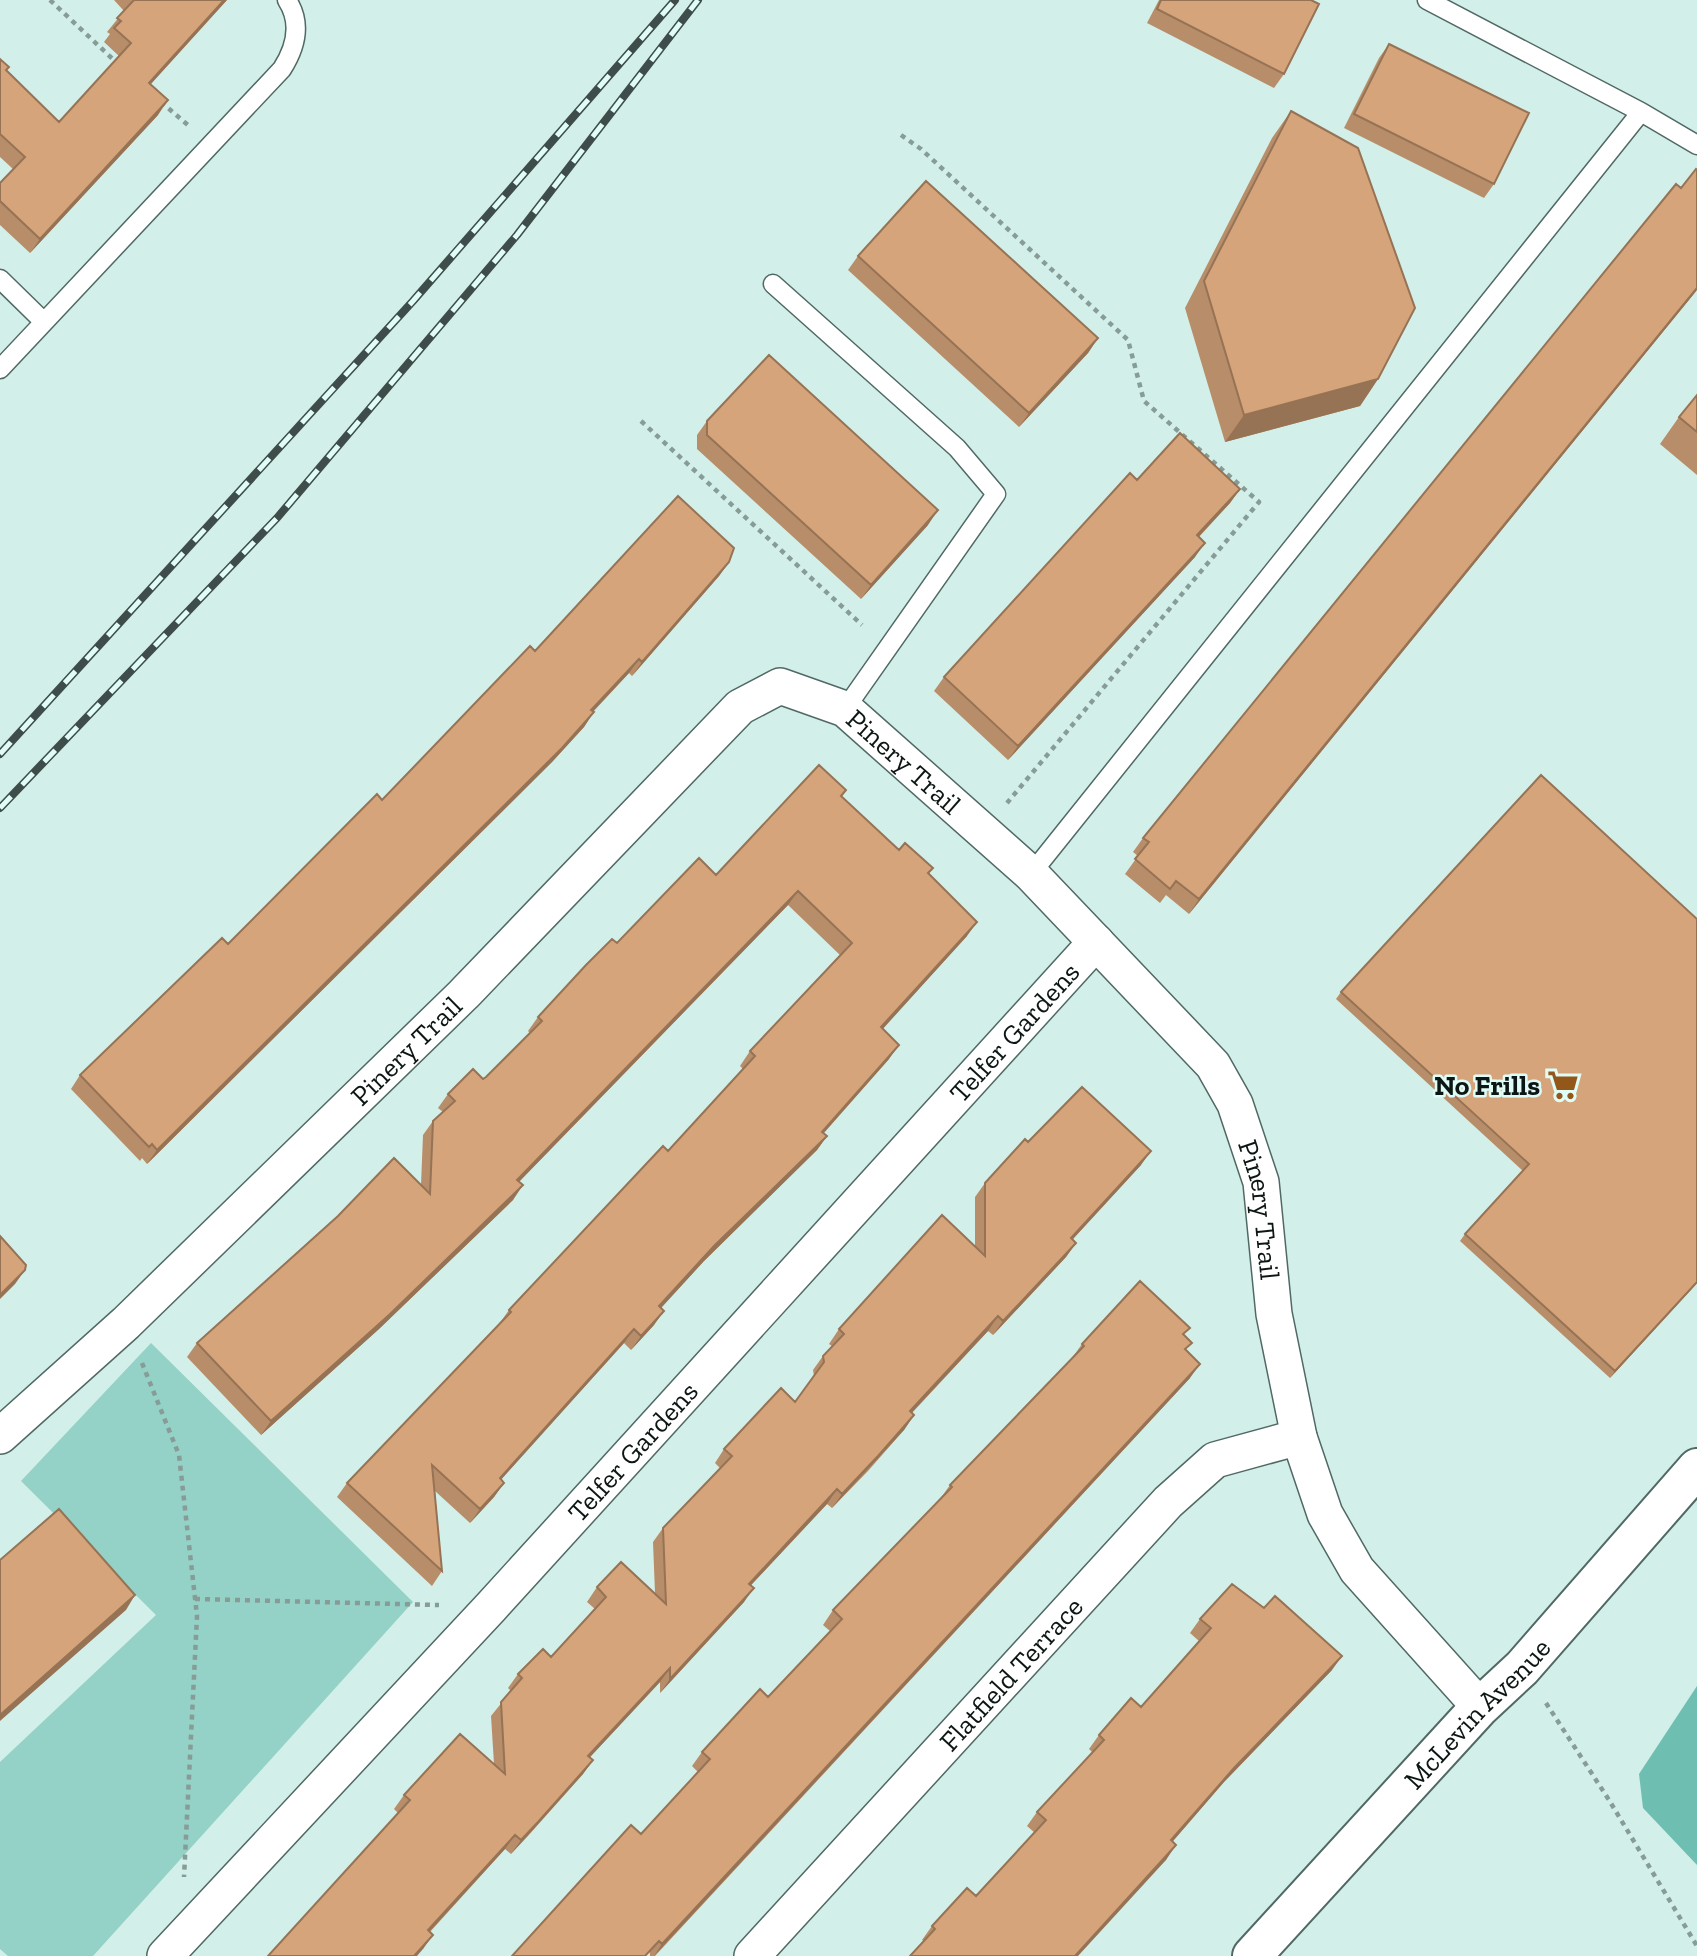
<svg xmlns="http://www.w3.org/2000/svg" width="1697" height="1956" font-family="'Zilla Slab',serif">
<rect width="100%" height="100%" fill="#d3efe9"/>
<path fill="#94d1c6" d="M 151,1343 L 413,1602 L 93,1956 L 8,1956 L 0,1949 L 0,1762 L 156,1615 L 21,1481 Z"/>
<path fill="#6ebfb1" d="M 1697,1686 L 1697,1865 L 1643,1808 L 1639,1774 Z"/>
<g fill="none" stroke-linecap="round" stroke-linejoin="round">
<defs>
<path id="service" d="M 1427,0 L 1641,112 L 1697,145
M 0,279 L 44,322
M 773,284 L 957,448 L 996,494 L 845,709
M 0,369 L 282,69 C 296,47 302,23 287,0
M 1031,874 L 1641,112"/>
<g id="minor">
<path id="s1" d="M 0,1436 L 126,1323 L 464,994 L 740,707 L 780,686 L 845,709 L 1031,874 L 1213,1065 L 1235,1104 L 1261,1182 L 1274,1314 L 1299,1437 L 1325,1514 L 1357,1570 L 1480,1707"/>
<path id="s2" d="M 165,1956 L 491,1607 L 1096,942"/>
<path id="s3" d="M 752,1956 L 1168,1502 L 1215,1460 L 1299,1437"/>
</g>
<g id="tertiary">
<path id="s4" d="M 1252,1956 L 1480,1707 L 1522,1668 L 1697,1468"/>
</g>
</defs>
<use href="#service" stroke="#506964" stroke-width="21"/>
<use href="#minor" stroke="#506964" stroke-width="38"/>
<use href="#tertiary" stroke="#506964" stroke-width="42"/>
<path stroke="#879c97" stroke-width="4.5" stroke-dasharray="5 5" stroke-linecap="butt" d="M 50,0 L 118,64
M 161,102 L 189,126
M 901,135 L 921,149 L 1128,340 L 1144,401 L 1259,502 L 1007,803
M 641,421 L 862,625
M 142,1363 L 179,1455 L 197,1616 L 184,1877
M 195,1599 L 439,1605
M 1546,1703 L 1609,1800 L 1697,1946"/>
<use href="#service" stroke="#fff" stroke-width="18"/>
<use href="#minor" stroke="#fff" stroke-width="35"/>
<use href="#tertiary" stroke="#fff" stroke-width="38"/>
<defs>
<path id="rail" d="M 0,754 L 413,301 L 675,0
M 0,808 L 277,518 L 517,235 L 698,0"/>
</defs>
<use href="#rail" stroke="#3e4d4a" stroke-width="8"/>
<use href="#rail" stroke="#e0fcf7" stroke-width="5" stroke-dasharray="16" stroke-linecap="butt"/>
</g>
<path fill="#b88d69" d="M 114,0 L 227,0 L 150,85 L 158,115 L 30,253 L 0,225 L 0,183 L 13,169 L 0,157 L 0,59 L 7,71 L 59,122 L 119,56 L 104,42 L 110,34 L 107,32 L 124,11 Z
M 1159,0 L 1311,0 L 1284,74 L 1274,88 L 1147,23 Z
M 1389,44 L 1494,184 L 1484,198 L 1344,128 L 1379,58 Z
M 1291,111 L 1378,379 L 1360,406 L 1225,442 L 1185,308 L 1272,138 Z
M 858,256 L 1098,338 L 1088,353 L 1019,427 L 848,270 Z
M 1697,290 L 1189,914 L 1166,895 L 1160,903 L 1125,874 L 1138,856 L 1133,852 L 1143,838 Z
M 1697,395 L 1697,475 L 1660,444 L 1679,417 Z
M 707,421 L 928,525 L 861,599 L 697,449 L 697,435 Z
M 1137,480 L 1240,489 L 1230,503 L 1199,537 L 1195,557 L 1008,760 L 934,691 L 944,677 Z
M 729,562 L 719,576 L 632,676 L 629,673 L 593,712 L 584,727 L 552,762 L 147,1164 L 142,1158 L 140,1161 L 71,1089 L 80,1075 L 228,944 L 382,800 L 535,651 Z
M 846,790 L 841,797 L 899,850 L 933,868 L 929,873 L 967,936 L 882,1029 L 889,1059 L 824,1133 L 827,1136 L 817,1150 L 704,1261 L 661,1308 L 654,1325 L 631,1350 L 624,1343 L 501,1479 L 504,1483 L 494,1497 L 470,1523 L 435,1491 L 442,1571 L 432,1586 L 337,1497 L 347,1483 L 499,1324 L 509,1310 L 668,1151 L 743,1069 L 740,1066 L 750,1051 L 840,955 L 788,905 L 519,1182 L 513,1200 L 379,1329 L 261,1435 L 187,1357 L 197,1343 L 421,1185 L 423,1135 L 433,1121 L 443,1112 L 438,1108 L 448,1094 L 486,1077 L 530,1033 L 528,1031 L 538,1017 L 617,943 L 716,875 Z
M 1341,992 L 1697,1283 L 1610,1378 L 1460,1241 L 1465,1234 L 1523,1171 L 1336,999 Z
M 1028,1142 L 1141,1165 L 1072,1240 L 1076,1243 L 1066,1257 L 993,1335 L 988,1331 L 912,1413 L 914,1415 L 904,1430 L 868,1471 L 832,1508 L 827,1504 L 751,1585 L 744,1602 L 660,1693 L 660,1682 L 590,1757 L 593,1760 L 583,1774 L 528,1836 L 511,1854 L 505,1849 L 430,1932 L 423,1949 L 398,1813 L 394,1809 L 404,1795 L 494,1764 L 491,1716 L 511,1691 L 508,1688 L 518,1674 L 551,1657 L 595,1609 L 587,1602 L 597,1587 L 655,1593 L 653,1542 L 663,1528 L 720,1468 L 715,1463 L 724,1449 L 795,1402 L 814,1376 L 813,1370 L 823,1356 L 832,1346 L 829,1344 L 839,1329 L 975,1247 L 975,1197 L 985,1183 Z
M 1184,1336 L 1190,1378 L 655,1956 L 650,1956 L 641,1834 L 698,1772 L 692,1766 L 702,1752 L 768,1697 L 830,1631 L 823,1625 L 833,1610 L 940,1499 L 950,1485 L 1072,1358 L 1082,1344 Z
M 1200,1619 L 1332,1670 L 1224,1782 L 1172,1842 L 1166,1860 L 924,1941 L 922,1940 L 932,1926 L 976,1896 L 1035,1833 L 1027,1826 L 1037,1812 L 1093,1753 L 1089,1749 L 1099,1735 L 1141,1707 L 1199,1641 L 1190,1633 Z"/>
<path fill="#967355" d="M 224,0 L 227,0 L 139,97 L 149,83 Z
M 168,100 L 158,115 L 30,253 L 40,239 Z
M 1697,288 L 1697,290 L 1189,914 L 1199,899 Z
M 1098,338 L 1088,353 L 1019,427 L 1029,413 Z
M 1378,379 L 1360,406 L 1225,442 L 1244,415 Z
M 1240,489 L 1230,503 L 1187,549 L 1197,535 Z
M 938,510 L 928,525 L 861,599 L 871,585 Z
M 1205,543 L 1195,557 L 1008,760 L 1018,746 Z
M 729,562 L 719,576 L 632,676 L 642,662 Z
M 639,659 L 629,673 L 581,724 L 591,710 Z
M 594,712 L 584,727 L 552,762 L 147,1164 L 157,1150 Z
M 798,891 L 788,905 L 507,1194 L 517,1180 Z
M 977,922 L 967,936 L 871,1042 L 881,1027 Z
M 899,1045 L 889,1059 L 812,1146 L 822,1132 Z
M 827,1136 L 817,1150 L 704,1261 L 649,1321 L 659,1306 L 714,1246 Z
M 1151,1151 L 1141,1165 L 1061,1252 L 1071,1238 Z
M 523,1185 L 513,1200 L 379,1329 L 261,1435 L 271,1421 Z
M 1076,1243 L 1066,1257 L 993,1335 L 1003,1321 Z
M 25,1270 L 15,1284 L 0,1299 L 0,1295 Z
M 1697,1282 L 1697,1283 L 1610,1378 L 1615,1371 Z
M 664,1311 L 654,1325 L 631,1350 L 641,1336 Z
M 998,1316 L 988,1331 L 900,1425 L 910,1411 Z
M 634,1329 L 624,1343 L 490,1492 L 500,1478 Z
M 1200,1364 L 1190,1378 L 654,1956 L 662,1944 Z
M 914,1415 L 904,1430 L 832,1508 L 842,1494 Z
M 504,1483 L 494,1497 L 470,1523 L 480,1509 Z
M 837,1489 L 827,1504 L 739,1598 L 749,1584 Z
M 754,1588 L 744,1602 L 660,1693 L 670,1679 Z
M 135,1595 L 126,1610 L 0,1721 L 0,1715 Z
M 1342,1656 L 1332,1670 L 1224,1782 L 1161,1855 L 1171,1840 L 1234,1768 Z
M 670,1668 L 660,1682 L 578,1770 L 588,1756 Z
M 593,1760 L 583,1774 L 511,1854 L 521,1840 Z
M 515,1835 L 505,1849 L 418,1944 L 428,1930 Z
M 1176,1845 L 1166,1860 L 1078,1956 L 1075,1956 Z
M 433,1935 L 423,1949 L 417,1956 L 414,1956 Z"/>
<path fill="#d6a47a" stroke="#967355" stroke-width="2" d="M 134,0 L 224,0 L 149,83 L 168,100 L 40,239 L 0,201 L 0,183 L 25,157 L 0,134 L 0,59 L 9,67 L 6,70 L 59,122 L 131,43 L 114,28 L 121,21 L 117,18 Z
M 1161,0 L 1311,0 L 1319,4 L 1284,74 L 1157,9 Z
M 1389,44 L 1529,113 L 1494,184 L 1354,114 Z
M 1291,111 L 1358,148 L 1415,308 L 1378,379 L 1244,415 L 1204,281 Z
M 1696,169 L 1697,170 L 1697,288 L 1199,899 L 1176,881 L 1170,889 L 1135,859 L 1149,842 L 1143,838 L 1676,184 L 1681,188 Z
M 926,181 L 1098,338 L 1029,413 L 858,256 Z
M 769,355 L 938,510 L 871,585 L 707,435 L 707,421 Z
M 1697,395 L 1697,432 L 1679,417 Z
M 1180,433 L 1240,489 L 1197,535 L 1205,543 L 1018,746 L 944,677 L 1130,473 L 1137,480 Z
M 678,496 L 734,548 L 729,562 L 642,662 L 639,659 L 591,710 L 594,712 L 562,748 L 157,1150 L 152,1144 L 149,1147 L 80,1075 L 222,938 L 228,944 L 377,794 L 382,800 L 530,646 L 535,651 Z
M 819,765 L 846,790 L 841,796 L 899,850 L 905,843 L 933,868 L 928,873 L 977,922 L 881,1027 L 899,1045 L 822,1132 L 827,1136 L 714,1246 L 659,1306 L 664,1311 L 641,1336 L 634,1329 L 500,1478 L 504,1483 L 480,1509 L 432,1465 L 442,1571 L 347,1483 L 511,1312 L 509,1310 L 663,1146 L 668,1151 L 755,1056 L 750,1051 L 852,943 L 798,891 L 517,1180 L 523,1185 L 389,1315 L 271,1421 L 197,1343 L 338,1216 L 394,1158 L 430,1194 L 433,1121 L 455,1101 L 448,1094 L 473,1069 L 483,1079 L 486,1077 L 542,1021 L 538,1017 L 586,965 L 612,939 L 617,943 L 699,858 L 716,875 Z
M 1541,775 L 1697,919 L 1697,1282 L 1615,1371 L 1465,1234 L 1529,1164 L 1341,992 Z
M 1082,1087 L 1151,1151 L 1071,1238 L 1076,1243 L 1003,1321 L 998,1316 L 910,1411 L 914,1415 L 878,1456 L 842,1494 L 837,1489 L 749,1584 L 754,1588 L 670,1679 L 670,1668 L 588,1756 L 593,1760 L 538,1822 L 521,1840 L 515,1835 L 428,1930 L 433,1935 L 414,1956 L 268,1956 L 410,1800 L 404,1795 L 460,1734 L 505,1774 L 501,1702 L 522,1678 L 518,1674 L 543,1649 L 551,1657 L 606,1597 L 597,1587 L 621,1562 L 666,1604 L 663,1528 L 732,1456 L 724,1449 L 781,1388 L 795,1402 L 824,1362 L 823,1356 L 844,1334 L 839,1329 L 942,1215 L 985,1256 L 985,1183 L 1025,1139 L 1028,1142 Z
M 0,1236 L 26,1265 L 25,1270 L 0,1295 Z
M 1140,1281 L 1190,1328 L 1183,1334 L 1192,1343 L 1185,1349 L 1200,1364 L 662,1944 L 659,1941 L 645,1956 L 512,1956 L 631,1825 L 641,1834 L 710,1759 L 702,1752 L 760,1689 L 768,1697 L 842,1619 L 833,1610 L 952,1487 L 950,1485 L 1084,1346 L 1082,1344 Z
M 59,1509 L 135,1595 L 0,1715 L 0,1560 Z
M 1232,1584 L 1264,1608 L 1275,1596 L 1342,1656 L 1234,1768 L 1171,1840 L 1176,1845 L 1075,1956 L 910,1956 L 935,1929 L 932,1926 L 967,1888 L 976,1896 L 1046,1820 L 1037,1812 L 1104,1740 L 1099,1735 L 1131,1698 L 1141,1707 L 1211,1628 L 1200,1619 Z"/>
<defs>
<symbol id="supermarket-bare" viewBox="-9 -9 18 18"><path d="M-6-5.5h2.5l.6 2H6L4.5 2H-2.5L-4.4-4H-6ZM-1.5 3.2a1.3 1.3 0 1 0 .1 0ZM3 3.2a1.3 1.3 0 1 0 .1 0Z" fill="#94571a" stroke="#e0fcf7" stroke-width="2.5" paint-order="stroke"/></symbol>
</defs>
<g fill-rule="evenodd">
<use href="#supermarket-bare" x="1541" y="1063" width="44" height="44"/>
</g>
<g text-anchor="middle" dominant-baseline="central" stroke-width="5" stroke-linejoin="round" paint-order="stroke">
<g font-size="28" fill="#0c1614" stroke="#e0fcf7">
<text stroke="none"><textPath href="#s1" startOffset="1232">Pinery Trail</textPath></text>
<text stroke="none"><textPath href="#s2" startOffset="1255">Telfer Gardens</textPath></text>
<text stroke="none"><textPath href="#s1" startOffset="560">Pinery Trail</textPath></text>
<text stroke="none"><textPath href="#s1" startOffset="1820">Pinery Trail</textPath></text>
<text stroke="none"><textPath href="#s2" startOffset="688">Telfer Gardens</textPath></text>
<text stroke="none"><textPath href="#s3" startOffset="383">Flatfield Terrace</textPath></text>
<text stroke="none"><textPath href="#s4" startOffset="331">McLevin Avenue</textPath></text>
</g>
<g font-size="28" font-weight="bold" fill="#0c1614" stroke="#e0fcf7" text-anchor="end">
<text x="1540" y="1085">No Frills</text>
</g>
</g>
</svg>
